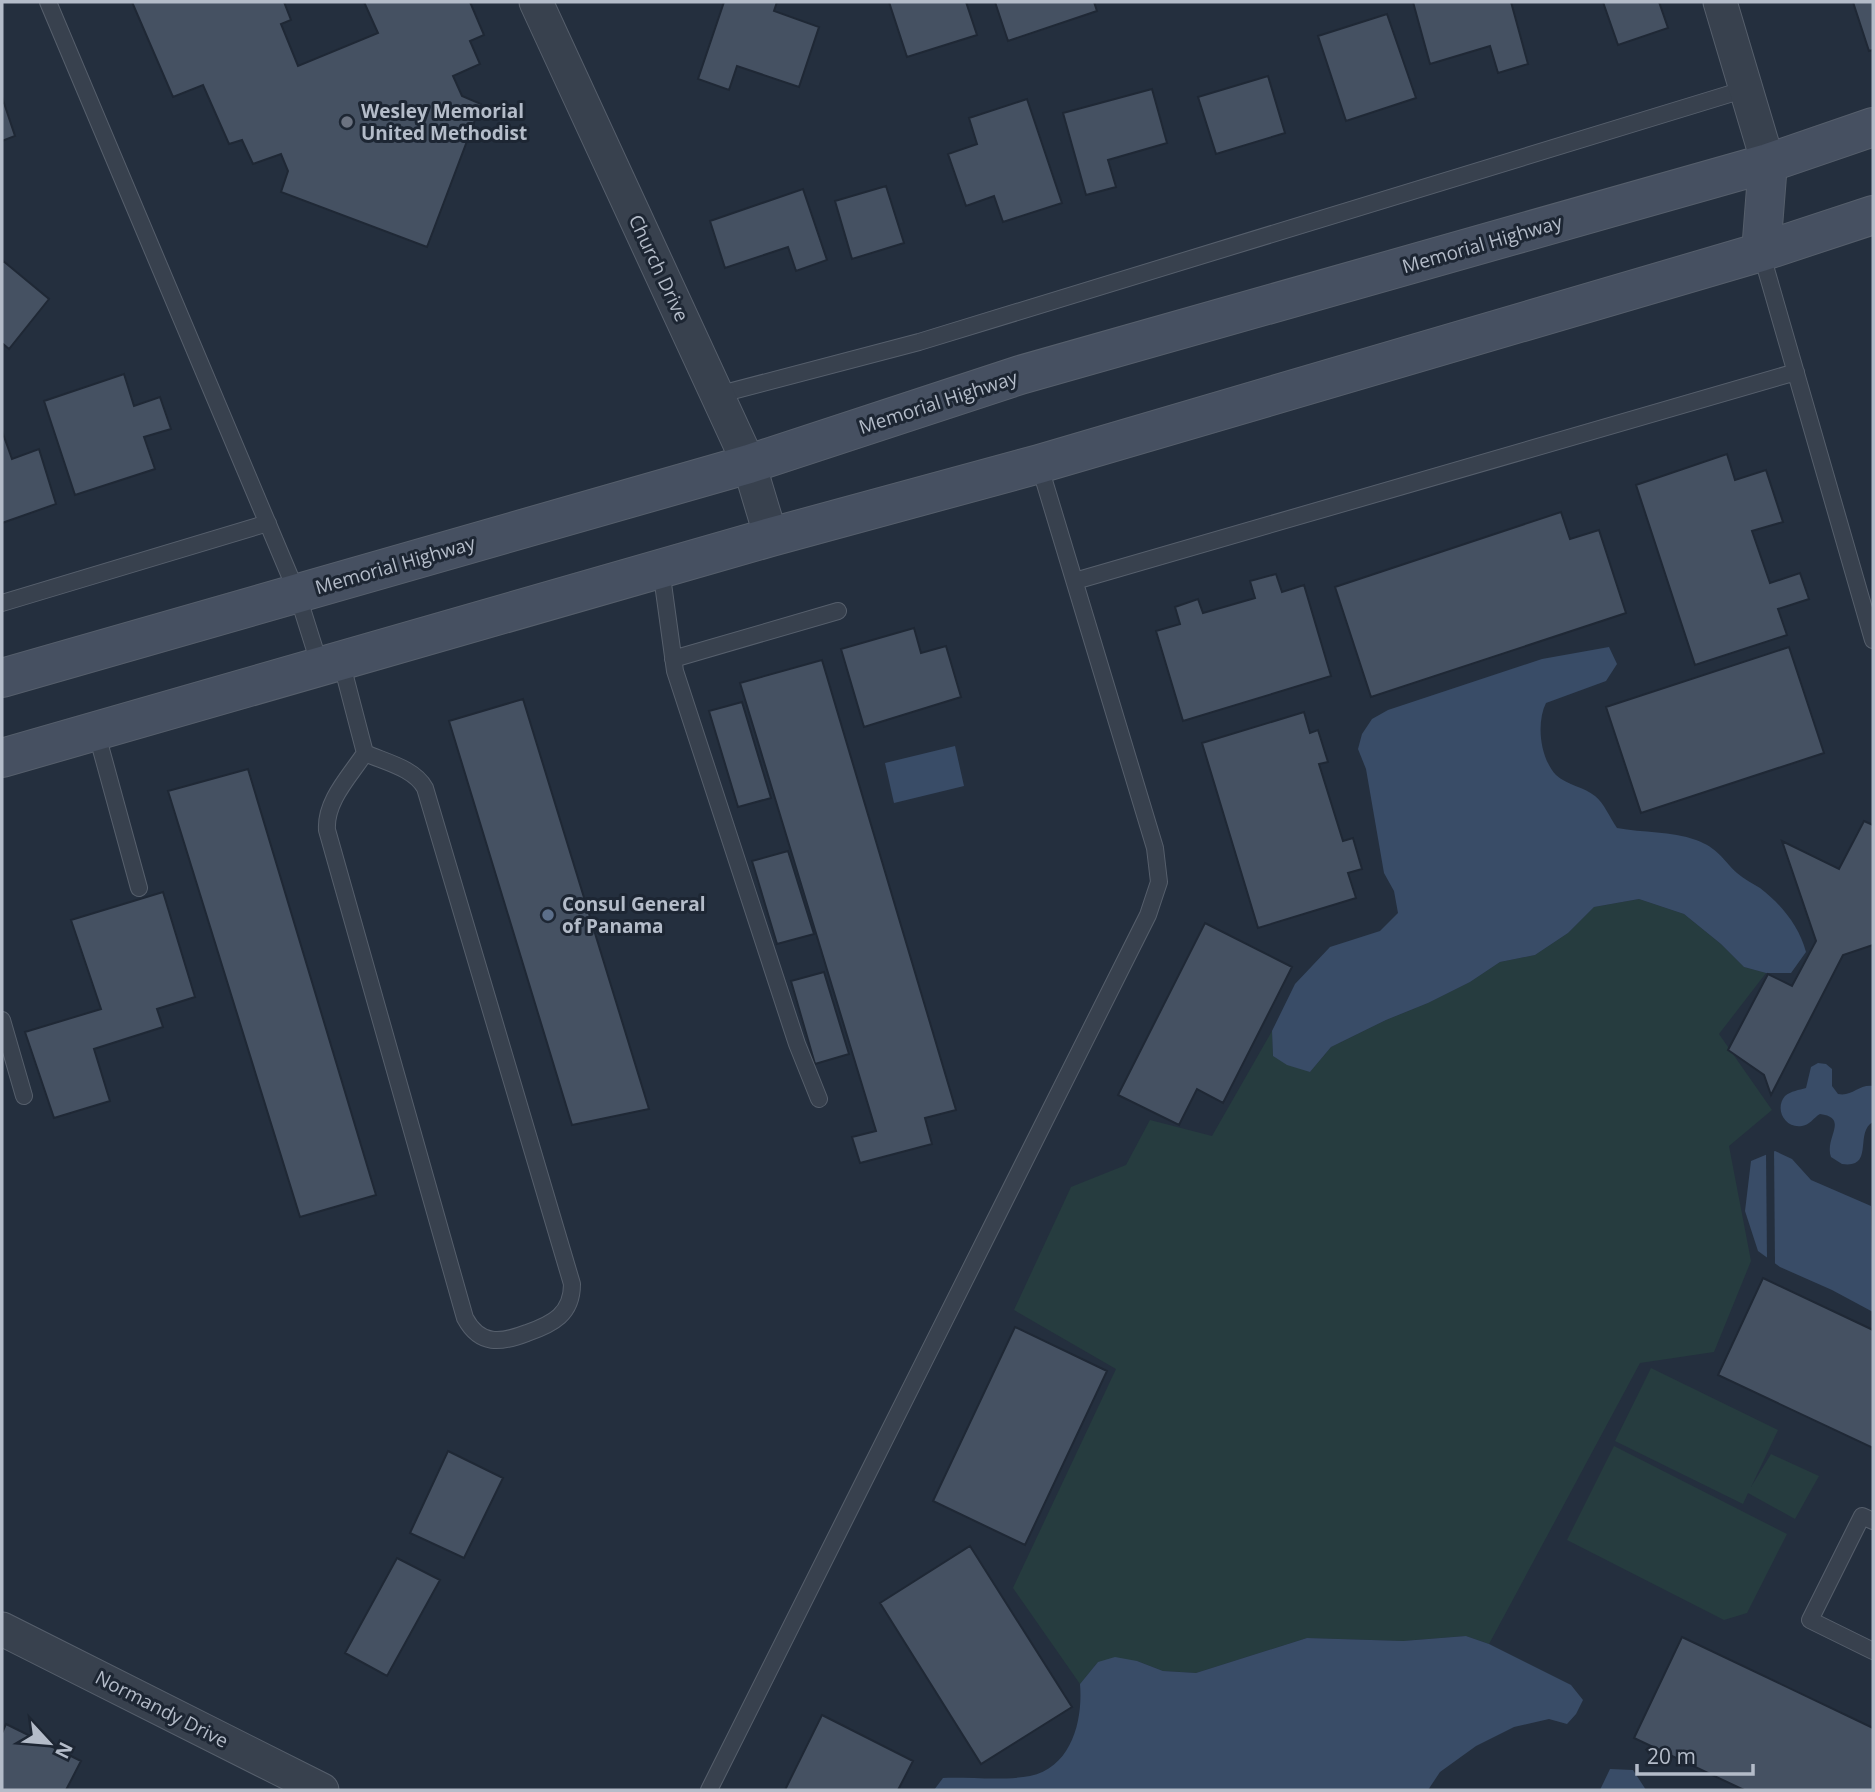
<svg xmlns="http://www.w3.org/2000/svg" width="1875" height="1792" font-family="'Open Sans',sans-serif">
<rect width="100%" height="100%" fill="#242f3e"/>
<path fill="#263c3f" d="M 1639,899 L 1684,914 L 1721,944 L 1744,967 L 1766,973 L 1719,1034 L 1772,1110 L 1729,1146 L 1751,1261 L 1714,1352 L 1640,1363 L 1489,1644 L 1466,1636 L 1403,1641 L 1307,1638 L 1196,1673 L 1163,1671 L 1137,1661 L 1098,1662 L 1080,1684 L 1013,1588 L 1116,1369 L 1014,1310 L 1071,1187 L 1126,1165 L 1150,1120 L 1212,1136 L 1272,1031 L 1273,1056 L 1310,1072 L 1331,1047 L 1386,1020 L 1428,1003 L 1470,982 L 1500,962 L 1535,955 L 1568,933 L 1594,907 Z
M 1651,1368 L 1778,1430 L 1751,1487 L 1771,1454 L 1819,1476 L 1795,1519 L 1748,1493 L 1743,1504 L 1615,1441 Z
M 1614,1446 L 1787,1534 L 1747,1613 L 1724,1620 L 1567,1540 Z"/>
<path fill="#394c67" d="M 1609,647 L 1617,664 L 1606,681 L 1546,703 C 1536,723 1540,758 1556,775 C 1567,785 1584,787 1595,796 C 1604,803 1610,818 1617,828 C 1643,833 1671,831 1696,840 C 1718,848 1722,859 1737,873 C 1744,879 1752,883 1760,888 C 1781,904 1799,926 1806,952 L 1791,973 L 1766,973 L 1744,967 L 1721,944 L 1684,914 L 1639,899 L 1594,907 L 1568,933 L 1535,955 L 1500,962 L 1470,982 L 1428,1003 L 1386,1020 L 1331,1047 L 1310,1072 L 1287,1065 L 1273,1056 L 1272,1031 L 1295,984 L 1330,947 L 1380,931 L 1398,913 L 1394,891 L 1384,873 L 1366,769 L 1358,749 L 1362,734 L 1372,719 L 1388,710 L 1542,659 Z
M 955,746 L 964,786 L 894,803 L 885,763 Z
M 1818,1063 L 1826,1064 L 1832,1069 L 1832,1086 L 1838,1094 C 1852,1097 1859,1084 1873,1086 L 1873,1122 C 1854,1132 1875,1169 1842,1164 L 1831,1157 C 1824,1138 1850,1118 1820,1114 C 1813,1118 1810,1125 1802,1126 C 1785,1129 1774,1109 1785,1096 C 1791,1091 1799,1090 1806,1088 L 1811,1067 Z
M 1775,1151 L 1792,1159 L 1811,1180 L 1871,1206 L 1873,1312 L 1832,1290 L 1780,1267 L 1758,1251 L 1745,1211 L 1751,1161 Z
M 1466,1636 L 1489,1644 L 1571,1685 L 1583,1700 L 1576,1714 L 1567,1724 L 1549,1719 L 1514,1727 L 1476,1746 L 1440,1772 L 1428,1790 L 934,1790 L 943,1778 C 970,1777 1004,1781 1030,1776 C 1072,1767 1083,1720 1080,1684 L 1098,1662 L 1115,1657 L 1137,1661 L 1163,1671 L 1196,1673 L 1307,1638 L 1403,1641 Z
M 1610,1769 L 1633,1770 L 1646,1790 L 1600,1790 Z"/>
<path fill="#242f3e" d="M 1774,1147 L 1775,1268 L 1767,1262 L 1766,1151 Z"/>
<path fill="#455162" stroke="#1f2835" stroke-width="2" d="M 132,2 L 284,2 L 291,20 L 281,24 L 298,66 L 378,33 L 364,2 L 470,2 L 484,35 L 470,41 L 480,64 L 453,76 L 462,96 L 481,104 L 427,247 L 281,192 L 288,171 L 281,154 L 253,164 L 242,140 L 229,144 L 203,85 L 173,97 Z
M 724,2 L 777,2 L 774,11 L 819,27 L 799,87 L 737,66 L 729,90 L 698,79 Z
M 889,2 L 966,2 L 977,35 L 907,57 Z
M 995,2 L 1094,2 L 1097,11 L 1008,41 Z
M 1413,2 L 1511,2 L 1528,64 L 1498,73 L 1490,46 L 1430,64 Z
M 1603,2 L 1659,2 L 1668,28 L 1618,45 Z
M 1853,2 L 1873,2 L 1873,50 L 1869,51 Z
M 1387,14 L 1416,98 L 1346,121 L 1318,36 Z
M 1268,76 L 1285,133 L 1216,154 L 1198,97 Z
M 1152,89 L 1167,143 L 1108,160 L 1116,187 L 1086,195 L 1063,113 Z
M 2,97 L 15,136 L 2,141 Z
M 1027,99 L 1062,203 L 1003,222 L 994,196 L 966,206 L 948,154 L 977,144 L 969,118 Z
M 886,186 L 904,243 L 852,259 L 835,201 Z
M 803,189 L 827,260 L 796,271 L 788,247 L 725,268 L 710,221 Z
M 2,260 L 49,299 L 9,349 L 2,343 Z
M 124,374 L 134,406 L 160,397 L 171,429 L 144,437 L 155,469 L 75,495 L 44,401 Z
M 2,431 L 12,459 L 39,449 L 56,504 L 2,523 Z
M 1727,454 L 1735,480 L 1766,470 L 1783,522 L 1752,531 L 1770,583 L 1800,573 L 1809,599 L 1778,609 L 1787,635 L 1695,665 L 1636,485 Z
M 1561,512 L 1570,539 L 1599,530 L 1626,613 L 1371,697 L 1335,587 Z
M 1276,574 L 1282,592 L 1304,585 L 1331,676 L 1183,721 L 1156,631 L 1180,624 L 1175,607 L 1198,599 L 1203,613 L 1255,598 L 1250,581 Z
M 914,628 L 921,653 L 946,646 L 961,697 L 864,727 L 841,649 Z
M 1789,647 L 1824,753 L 1641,813 L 1606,707 Z
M 822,660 L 956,1110 L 925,1118 L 932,1144 L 860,1163 L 852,1137 L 876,1131 L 740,683 Z
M 523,699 L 649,1109 L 572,1125 L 449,721 Z
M 742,702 L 771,798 L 738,807 L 709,711 Z
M 1304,712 L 1310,733 L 1318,730 L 1328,762 L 1319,764 L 1343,841 L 1353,838 L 1362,869 L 1348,873 L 1356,898 L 1258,928 L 1202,743 Z
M 248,769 L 376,1195 L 300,1217 L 168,791 Z
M 1864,821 L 1873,825 L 1873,945 L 1843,955 L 1771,1095 L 1764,1075 L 1728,1050 L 1768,974 L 1792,986 L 1816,941 L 1782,841 L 1839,869 Z
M 788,851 L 814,934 L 777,944 L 752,861 Z
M 163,892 L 195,997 L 157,1009 L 163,1027 L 94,1049 L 110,1101 L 54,1118 L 25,1032 L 101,1009 L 71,920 Z
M 1205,923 L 1292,967 L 1223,1103 L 1197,1089 L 1179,1125 L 1118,1095 Z
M 824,972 L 849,1054 L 815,1064 L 791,981 Z
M 1763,1278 L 1873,1330 L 1873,1448 L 1718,1375 Z
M 1015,1327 L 1107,1371 L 1025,1545 L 933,1501 Z
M 448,1451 L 503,1478 L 464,1558 L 410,1533 Z
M 970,1546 L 1072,1707 L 981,1764 L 880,1603 Z
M 397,1558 L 440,1580 L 387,1676 L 345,1653 Z
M 1682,1637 L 1873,1728 L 1873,1790 L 1744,1790 L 1634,1738 Z
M 822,1715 L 913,1761 L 898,1790 L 785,1790 Z
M 6,1724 L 81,1761 L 66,1790 L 2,1790 L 2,1733 Z"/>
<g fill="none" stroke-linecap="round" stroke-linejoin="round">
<defs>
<path id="service" d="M 48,2 L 297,593 L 320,666
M 1761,252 L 1873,640
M 717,395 L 919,342 L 1746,89
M 661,569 L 675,671 L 797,1044 L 819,1099
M 1075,581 L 1796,372
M 2,603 L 268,523
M 673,659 L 838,611
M 341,661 L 365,753
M 96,731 L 139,888
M 365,753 C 385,762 414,768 425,788 L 572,1284 C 572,1314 553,1324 527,1333 C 501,1343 480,1346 465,1318 L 327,830 C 325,801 350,776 365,753 Z
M 2,1020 L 24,1096
M 1873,1521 L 1862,1516 L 1810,1620 L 1873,1651
M 709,1790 L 1148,915 L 1159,882 L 1155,848 L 1039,464"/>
<path id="minor" d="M 536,2 L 749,464 L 771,537
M 1720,2 L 1768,163
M 2,1629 L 322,1790"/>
<path id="secondary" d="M 1761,252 L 1768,163
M 2,678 L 749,464 L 1020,375 L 1768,163 L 1873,127
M 2,758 L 771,537 L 1039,464 L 1761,252 L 1873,215"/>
</defs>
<use href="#service" stroke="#565f6c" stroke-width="18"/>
<use href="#minor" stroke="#565f6c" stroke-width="35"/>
<use href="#secondary" stroke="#565f6c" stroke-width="40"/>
<use href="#service" stroke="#38414e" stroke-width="16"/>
<use href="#minor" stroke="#38414e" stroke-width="33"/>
<use href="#secondary" stroke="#465061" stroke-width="38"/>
</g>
<circle fill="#6b7280" stroke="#1d2633" stroke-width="2.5" cx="347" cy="122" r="7"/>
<circle fill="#5c6f8a" stroke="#1d2633" stroke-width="2.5" cx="548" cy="915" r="7"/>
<g text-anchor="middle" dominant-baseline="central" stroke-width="6" stroke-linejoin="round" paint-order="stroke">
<g font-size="19" font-weight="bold" fill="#b4bcc9" stroke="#1d2633" text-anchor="start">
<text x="361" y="111">Wesley Memorial<tspan x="361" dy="22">United Methodist</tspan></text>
<text x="562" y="904">Consul General<tspan x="562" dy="22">of Panama</tspan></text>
</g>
<g font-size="19" fill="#b4bcc9" stroke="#1d2633">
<text transform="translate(1482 244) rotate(-16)">Memorial Highway</text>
<text transform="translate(659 268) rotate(65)">Church Drive</text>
<text transform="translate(938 402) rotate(-18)">Memorial Highway</text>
<text transform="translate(395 565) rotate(-16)">Memorial Highway</text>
<text transform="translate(162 1709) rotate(27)">Normandy Drive</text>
</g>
</g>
<rect width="1875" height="1792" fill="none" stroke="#b4bcc9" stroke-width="7"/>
<g transform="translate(49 1743) rotate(116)" stroke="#1d2633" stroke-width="5" paint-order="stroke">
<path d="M0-5L12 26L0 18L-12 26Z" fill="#b4bcc9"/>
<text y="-10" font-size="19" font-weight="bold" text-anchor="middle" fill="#b4bcc9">N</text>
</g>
<path d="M1637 1764v10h116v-10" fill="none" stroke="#b4bcc9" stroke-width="3.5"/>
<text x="1647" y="1764" font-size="21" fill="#b4bcc9" stroke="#1d2633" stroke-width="5" paint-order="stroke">20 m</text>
</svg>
